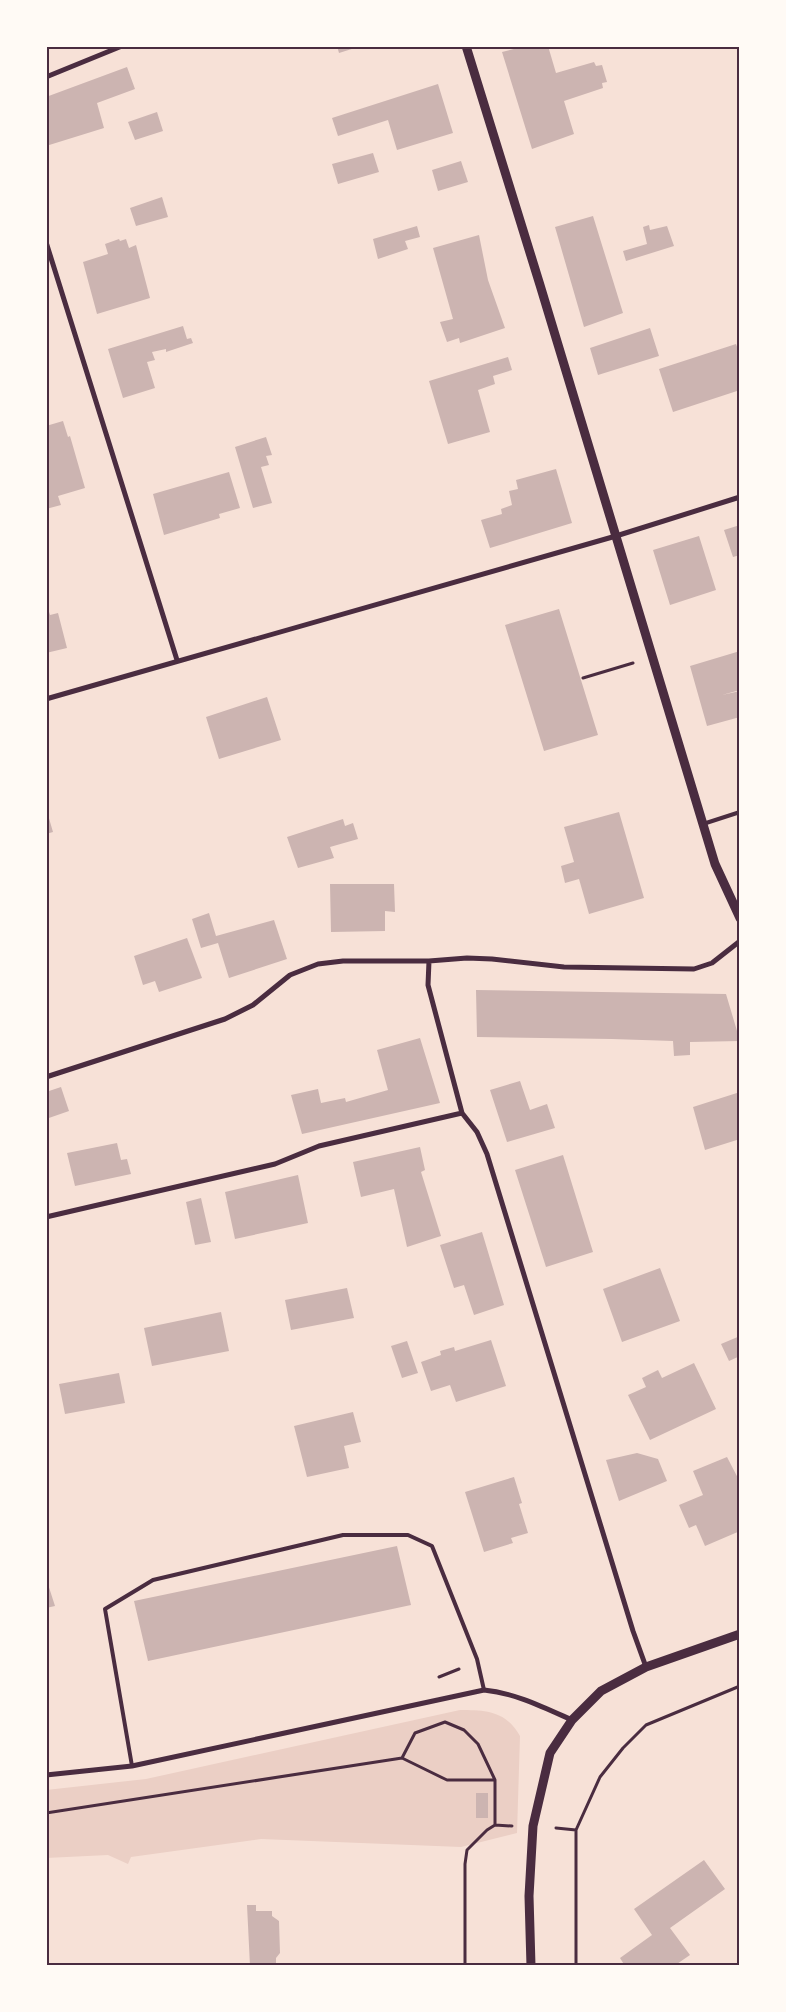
<svg xmlns="http://www.w3.org/2000/svg" width="786" height="2012" font-family="'Work Sans',sans-serif">
<rect width="100%" height="100%" fill="#f7e1d7"/>
<path fill="#ebcfc5" d="M 460,1710 C 486,1710 506,1711 520,1736 L 517,1833 L 461,1847 L 261,1839 L 131,1857 L 128,1864 L 108,1855 L 46,1858 L 46,1790 L 146,1779 Z"/>
<path fill="#ccb4b1" d="M 337,46 L 358,46 L 358,47 L 339,53 Z
M 525,46 L 548,46 L 556,73 L 594,62 L 596,66 L 602,65 L 607,82 L 602,83 L 603,88 L 564,101 L 574,134 L 532,149 L 502,52 Z
M 127,67 L 135,89 L 97,103 L 104,128 L 46,146 L 46,97 Z
M 438,84 L 453,133 L 397,150 L 388,120 L 338,136 L 332,118 Z
M 157,112 L 163,131 L 135,140 L 128,122 Z
M 373,153 L 379,172 L 338,184 L 332,164 Z
M 461,161 L 468,182 L 438,191 L 432,170 Z
M 162,197 L 168,217 L 136,226 L 130,208 Z
M 593,216 L 623,313 L 584,327 L 555,227 Z
M 649,225 L 650,230 L 667,226 L 674,246 L 626,261 L 623,251 L 647,244 L 643,227 Z
M 417,226 L 420,237 L 405,241 L 408,249 L 378,259 L 373,239 Z
M 479,235 L 488,280 L 505,328 L 460,343 L 459,338 L 447,342 L 440,322 L 453,319 L 433,248 Z
M 119,239 L 120,241 L 126,239 L 129,248 L 136,245 L 150,298 L 97,314 L 83,262 L 108,254 L 105,244 Z
M 183,326 L 187,339 L 191,338 L 193,343 L 166,352 L 166,349 L 152,352 L 155,360 L 147,362 L 155,388 L 123,398 L 108,349 Z
M 650,328 L 659,356 L 598,375 L 590,348 Z
M 736,344 L 740,355 L 740,390 L 673,412 L 659,369 Z
M 508,357 L 512,370 L 493,376 L 495,384 L 478,390 L 490,432 L 448,444 L 429,381 Z
M 63,421 L 68,437 L 70,436 L 85,488 L 58,496 L 61,505 L 46,509 L 46,426 Z
M 266,437 L 272,455 L 266,456 L 269,465 L 261,467 L 272,503 L 253,508 L 235,447 Z
M 556,469 L 572,523 L 490,548 L 481,520 L 502,514 L 501,509 L 512,505 L 509,491 L 518,489 L 516,480 Z
M 229,472 L 240,508 L 219,514 L 220,518 L 164,535 L 153,494 Z
M 740,525 L 740,555 L 733,557 L 724,530 Z
M 699,536 L 716,590 L 670,605 L 653,550 Z
M 46,602 L 50,615 L 58,613 L 67,648 L 46,653 Z
M 559,609 L 598,735 L 544,751 L 505,625 Z
M 740,651 L 740,668 L 737,669 L 740,677 L 740,690 L 722,695 L 740,691 L 740,717 L 707,726 L 690,666 Z
M 267,697 L 281,740 L 219,759 L 206,717 Z
M 46,808 L 53,832 L 46,834 Z
M 619,812 L 644,898 L 589,914 L 579,879 L 565,883 L 561,866 L 574,862 L 564,827 Z
M 343,819 L 345,826 L 353,823 L 358,839 L 330,847 L 334,858 L 298,868 L 287,837 Z
M 330,884 L 394,884 L 395,912 L 385,911 L 385,931 L 331,932 Z
M 209,913 L 216,936 L 274,920 L 287,959 L 229,978 L 218,943 L 201,948 L 192,919 Z
M 187,938 L 202,978 L 159,992 L 155,981 L 143,985 L 134,956 Z
M 476,990 L 726,994 L 740,1041 L 690,1042 L 690,1055 L 674,1056 L 673,1041 L 612,1039 L 477,1037 Z
M 420,1038 L 440,1103 L 302,1134 L 291,1095 L 318,1089 L 321,1103 L 345,1098 L 346,1102 L 388,1090 L 377,1050 Z
M 520,1081 L 530,1110 L 547,1104 L 555,1128 L 507,1142 L 490,1090 Z
M 61,1087 L 69,1111 L 46,1119 L 46,1092 Z
M 740,1092 L 740,1139 L 705,1150 L 693,1107 Z
M 117,1143 L 121,1160 L 127,1159 L 131,1174 L 75,1186 L 67,1153 Z
M 420,1147 L 425,1170 L 421,1172 L 441,1236 L 407,1247 L 394,1189 L 361,1197 L 353,1162 Z
M 563,1155 L 593,1252 L 546,1267 L 515,1170 Z
M 298,1175 L 308,1223 L 235,1239 L 225,1192 Z
M 201,1198 L 211,1242 L 195,1245 L 186,1202 Z
M 482,1232 L 504,1305 L 474,1315 L 464,1285 L 454,1288 L 440,1245 Z
M 660,1268 L 680,1321 L 622,1342 L 603,1289 Z
M 347,1288 L 354,1318 L 291,1330 L 285,1300 Z
M 221,1312 L 229,1351 L 152,1366 L 144,1328 Z
M 740,1336 L 740,1356 L 729,1361 L 721,1344 Z
M 491,1340 L 506,1386 L 456,1402 L 450,1385 L 431,1391 L 421,1362 L 441,1355 L 440,1351 L 454,1347 L 455,1351 Z
M 407,1341 L 418,1373 L 402,1378 L 391,1346 Z
M 694,1363 L 716,1409 L 650,1440 L 628,1395 L 646,1387 L 642,1378 L 658,1370 L 662,1378 Z
M 119,1373 L 125,1403 L 65,1414 L 59,1384 Z
M 353,1412 L 361,1442 L 344,1446 L 349,1468 L 307,1477 L 294,1426 Z
M 637,1453 L 658,1459 L 667,1481 L 619,1501 L 606,1460 Z
M 727,1457 L 740,1482 L 740,1531 L 705,1546 L 696,1525 L 689,1528 L 679,1505 L 703,1495 L 693,1471 Z
M 514,1477 L 522,1503 L 519,1504 L 528,1533 L 511,1538 L 513,1543 L 484,1552 L 465,1492 Z
M 397,1546 L 411,1605 L 148,1661 L 134,1601 Z
M 46,1578 L 55,1606 L 46,1608 Z
M 476,1793 L 488,1793 L 488,1818 L 476,1818 Z
M 704,1860 L 725,1889 L 670,1928 L 690,1955 L 674,1966 L 625,1966 L 620,1958 L 652,1935 L 634,1909 Z
M 247,1905 L 256,1905 L 256,1911 L 272,1911 L 272,1916 L 279,1921 L 280,1953 L 276,1958 L 276,1966 L 250,1966 Z"/>
<g fill="none" stroke-linecap="round" stroke-linejoin="round">
<path stroke="#4a2c40" stroke-width="3" d="M 583,678 L 633,663
M 439,1677 L 459,1669
M 402,1758 L 447,1780 L 495,1780
M 46,1813 L 402,1758 L 415,1733 L 445,1722 L 464,1730 L 478,1744 L 495,1780 L 495,1825 L 512,1826
M 556,1828 L 576,1830 L 600,1777 L 623,1748 L 646,1725 L 740,1686
M 576,1830 L 576,1966
M 465,1966 L 465,1864 L 467,1850 L 487,1830 L 495,1825"/>
<path stroke="#4a2c40" stroke-width="4" d="M 703,824 L 740,812
M 132,1766 L 105,1609 L 153,1580 L 343,1535 L 408,1535 L 432,1546 L 477,1659 L 484,1690"/>
<path stroke="#4a2c40" stroke-width="5" d="M 46,77 L 122,46
M 46,242 L 177,660
M 46,699 L 616,536 L 740,497
M 46,1077 L 225,1019 L 253,1005 L 290,975 L 318,964 L 343,961 L 429,961
M 46,1217 L 275,1164 L 319,1146 L 462,1113
M 646,1667 L 633,1631 L 487,1154 L 477,1132 L 462,1113 L 428,985 L 429,961 L 467,958 L 492,959 L 564,967 L 694,969 L 712,963 L 740,941
M 46,1775 L 132,1766 L 484,1690 C 515,1693 543,1707 572,1720"/>
<path stroke="#4a2c40" stroke-width="9" d="M 466,46 L 540,285 L 715,864 L 740,918
M 531,1966 L 529,1896 L 533,1826 L 550,1753 L 572,1720 L 601,1691 L 646,1667 L 740,1634"/>
</g>
<rect width="786" height="2012" fill="none" stroke="#fffaf5" stroke-width="95"/>
<rect x="48" y="48" width="690" height="1916" fill="none" stroke="#4a2c40" stroke-width="2"/>
</svg>
